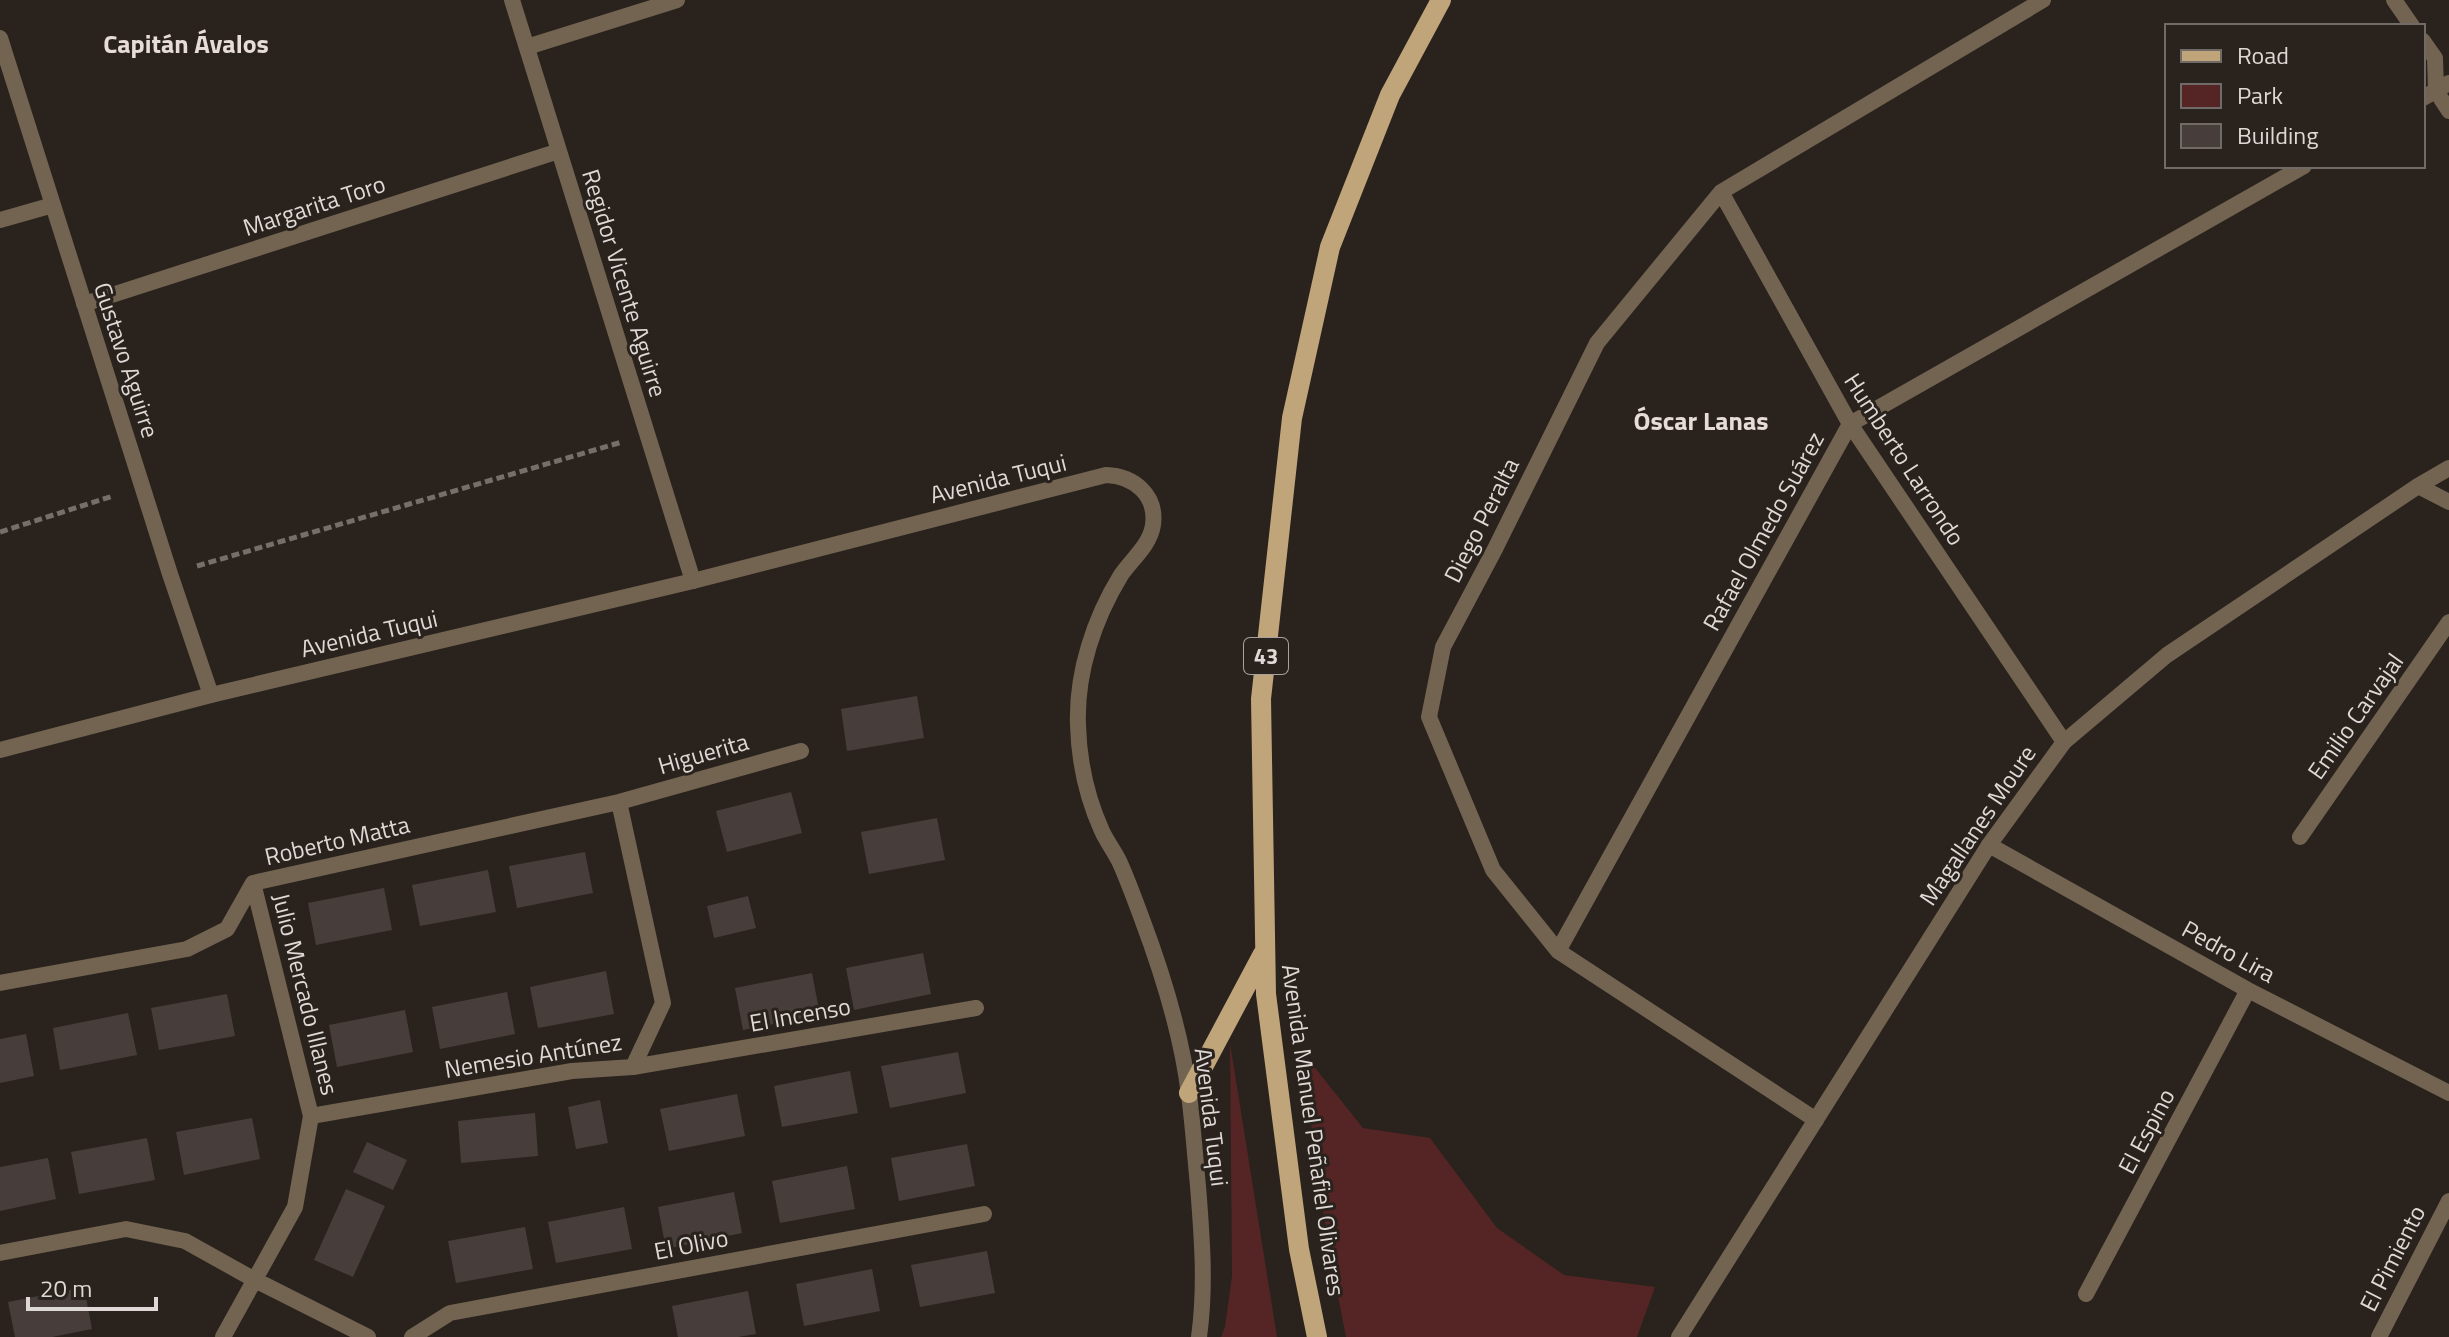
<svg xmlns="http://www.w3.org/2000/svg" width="2449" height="1337" font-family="'Titillium Web',sans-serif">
<rect width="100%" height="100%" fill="#29221d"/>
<path fill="#542524" d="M 1230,1043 L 1277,1337 L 1221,1337 L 1225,1327 L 1232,1276 Z
M 1304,1054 L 1363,1128 L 1430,1138 L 1497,1228 L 1564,1275 L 1655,1287 L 1637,1337 L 1346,1337 C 1327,1243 1312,1149 1304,1054 Z"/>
<path fill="#473e3b" d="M 917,696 L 924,738 L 847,751 L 841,709 Z
M 791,792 L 802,833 L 727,852 L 716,811 Z
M 937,818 L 945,860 L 869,874 L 861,832 Z
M 585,852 L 593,893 L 517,908 L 509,866 Z
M 488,870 L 496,912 L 420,926 L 412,885 Z
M 384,888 L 392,930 L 316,945 L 308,903 Z
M 748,896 L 756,928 L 714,938 L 707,906 Z
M 923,953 L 931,994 L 854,1010 L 846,968 Z
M 606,971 L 614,1014 L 538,1028 L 530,987 Z
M 812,973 L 820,1015 L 743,1030 L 735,988 Z
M 507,992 L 515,1034 L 440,1049 L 432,1007 Z
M 227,994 L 235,1036 L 159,1050 L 151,1008 Z
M 405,1010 L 413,1052 L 337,1067 L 329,1025 Z
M 128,1013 L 137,1055 L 60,1070 L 53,1028 Z
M 26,1034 L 34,1076 L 0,1083 L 0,1039 Z
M 958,1052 L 966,1093 L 890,1108 L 881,1066 Z
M 850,1071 L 858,1113 L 782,1127 L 774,1086 Z
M 737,1094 L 745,1136 L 669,1151 L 660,1109 Z
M 600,1100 L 608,1143 L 576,1149 L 568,1107 Z
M 535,1113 L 538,1156 L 461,1163 L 458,1121 Z
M 252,1118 L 260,1159 L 184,1175 L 176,1132 Z
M 147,1138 L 155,1180 L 79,1194 L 71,1152 Z
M 367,1142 L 407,1160 L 393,1190 L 353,1172 Z
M 967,1144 L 975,1186 L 899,1201 L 891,1158 Z
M 48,1158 L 56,1199 L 0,1211 L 0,1167 Z
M 847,1166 L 855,1209 L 780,1223 L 772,1181 Z
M 346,1189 L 385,1206 L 353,1277 L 314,1260 Z
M 734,1192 L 742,1233 L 666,1249 L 658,1207 Z
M 624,1207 L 632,1249 L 556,1263 L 548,1222 Z
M 525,1227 L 533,1269 L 456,1283 L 448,1241 Z
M 987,1251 L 995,1293 L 920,1307 L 911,1265 Z
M 872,1269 L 880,1311 L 804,1326 L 796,1284 Z
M 84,1287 L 92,1329 L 52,1337 L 15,1337 L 8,1302 Z
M 748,1291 L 756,1334 L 738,1337 L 678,1337 L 672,1306 Z"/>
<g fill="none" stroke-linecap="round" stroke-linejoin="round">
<path stroke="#756f6b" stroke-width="5" stroke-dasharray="8 4" stroke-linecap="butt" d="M 0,532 L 113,496
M 197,566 L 622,442"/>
<path stroke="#726450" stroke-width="16" d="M 512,0 L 693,581
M 2394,0 L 2412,26
M 0,38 L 170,574 L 211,695
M 2423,41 L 2435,58 L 2436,91 L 2449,111
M 527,47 L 677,0
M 2423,98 L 2449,83
M 1721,192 L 1850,424 L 2064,742
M 0,220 L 53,205
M 84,304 L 559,151
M 2418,486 L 2449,502
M 619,802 L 663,1003 L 633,1067
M 2300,837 L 2449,622
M 1989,845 L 2248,990 L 2449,1093
M 1558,951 L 1850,424 L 2304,166
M 0,983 L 187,949 L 227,929 L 253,883 L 619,802 L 801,751
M 311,1116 L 572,1071 L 633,1067 L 976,1008
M 1816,1120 L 1558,951 L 1493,870 L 1429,717 L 1443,647 L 1495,549 L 1597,343 L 1721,192 L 2043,0
M 0,1253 L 126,1229 L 185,1241 L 255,1280 L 368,1337
M 2086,1294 L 2248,990
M 223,1337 L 295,1207 L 311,1116 L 253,883
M 412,1337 L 450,1313 L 984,1214
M 2379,1337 L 2449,1201"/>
<path stroke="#726450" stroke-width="16" d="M 0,750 L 211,695 L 693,581 L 1106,475 C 1134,476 1157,495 1153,525 C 1150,545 1132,559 1121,575 C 1094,619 1076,673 1078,725 C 1079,761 1087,798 1102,831 C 1107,842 1115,852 1120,863 C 1128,881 1135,900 1142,919 C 1163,975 1182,1036 1189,1095 C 1193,1125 1195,1156 1198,1186 C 1202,1237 1206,1286 1199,1337
M 1679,1337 L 1989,845 L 2064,742 L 2167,655 L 2418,486 L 2449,468"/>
<path stroke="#c1a57a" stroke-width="20" d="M 1189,1093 L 1263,954
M 1317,1337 L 1299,1249 L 1266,994 L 1261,699 L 1292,418 L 1330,247 L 1390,95 L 1441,0"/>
</g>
<g text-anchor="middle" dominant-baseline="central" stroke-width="6" stroke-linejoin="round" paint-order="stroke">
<rect fill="#29221d" stroke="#a8a29e" stroke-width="2" x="1244" y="638" width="44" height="36" rx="6"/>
<g font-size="22" font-weight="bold" fill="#ded9d6">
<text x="1266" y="656">43</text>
</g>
<g font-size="24" fill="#ded9d6" stroke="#29221d">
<text transform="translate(314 205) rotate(-18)">Margarita Toro</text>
<text transform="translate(625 283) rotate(73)">Regidor Vicente Aguirre</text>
<text transform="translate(127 360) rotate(72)">Gustavo Aguirre</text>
<text transform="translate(1905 459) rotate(57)">Humberto Larrondo</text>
<text transform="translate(998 478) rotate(-14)">Avenida Tuqui</text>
<text transform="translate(1481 520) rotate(-63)">Diego Peralta</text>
<text transform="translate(1763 531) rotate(-61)">Rafael Olmedo Suárez</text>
<text transform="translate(369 633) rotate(-13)">Avenida Tuqui</text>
<text transform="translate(2355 716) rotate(-55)">Emilio Carvajal</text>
<text transform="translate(703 753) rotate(-16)">Higuerita</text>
<text transform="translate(1977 825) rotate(-56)">Magallanes Moure</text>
<text transform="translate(337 840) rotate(-13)">Roberto Matta</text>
<text transform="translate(2229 951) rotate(29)">Pedro Lira</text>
<text transform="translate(306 994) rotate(76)">Julio Mercado Illanes</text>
<text transform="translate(800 1014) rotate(-10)">El Incenso</text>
<text transform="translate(533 1055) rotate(-9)">Nemesio Antúnez</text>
<text transform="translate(1212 1117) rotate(83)">Avenida Tuqui</text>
<text transform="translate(1314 1130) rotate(82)">Avenida Manuel Peñafiel Olivares</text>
<text transform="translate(2146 1131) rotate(-62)">El Espino</text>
<text transform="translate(691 1244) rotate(-11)">El Olivo</text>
<text transform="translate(2392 1258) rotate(-63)">El Pimiento</text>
</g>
<g font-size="26" font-weight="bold" fill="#e7ddd6" stroke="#29221d">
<text x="186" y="43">Capitán Ávalos</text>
<text x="1701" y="420">Óscar Lanas</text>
</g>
</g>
<rect x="2165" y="24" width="260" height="144" fill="#29221d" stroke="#716b67" stroke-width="2"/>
<rect x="2181" y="50" width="40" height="12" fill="#c1a57a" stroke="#716b67" stroke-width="2"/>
<text x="2237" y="64" font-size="24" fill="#ded9d6">Road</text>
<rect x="2181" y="84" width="40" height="24" fill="#542524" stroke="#716b67" stroke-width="2"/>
<text x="2237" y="104" font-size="24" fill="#ded9d6">Park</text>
<rect x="2181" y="124" width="40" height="24" fill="#473e3b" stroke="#716b67" stroke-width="2"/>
<text x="2237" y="144" font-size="24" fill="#ded9d6">Building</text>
<path d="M28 1297v12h128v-12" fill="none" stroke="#ded9d6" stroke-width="4"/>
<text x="40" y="1297" font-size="24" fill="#ded9d6" stroke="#29221d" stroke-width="6" paint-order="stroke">20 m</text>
</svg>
